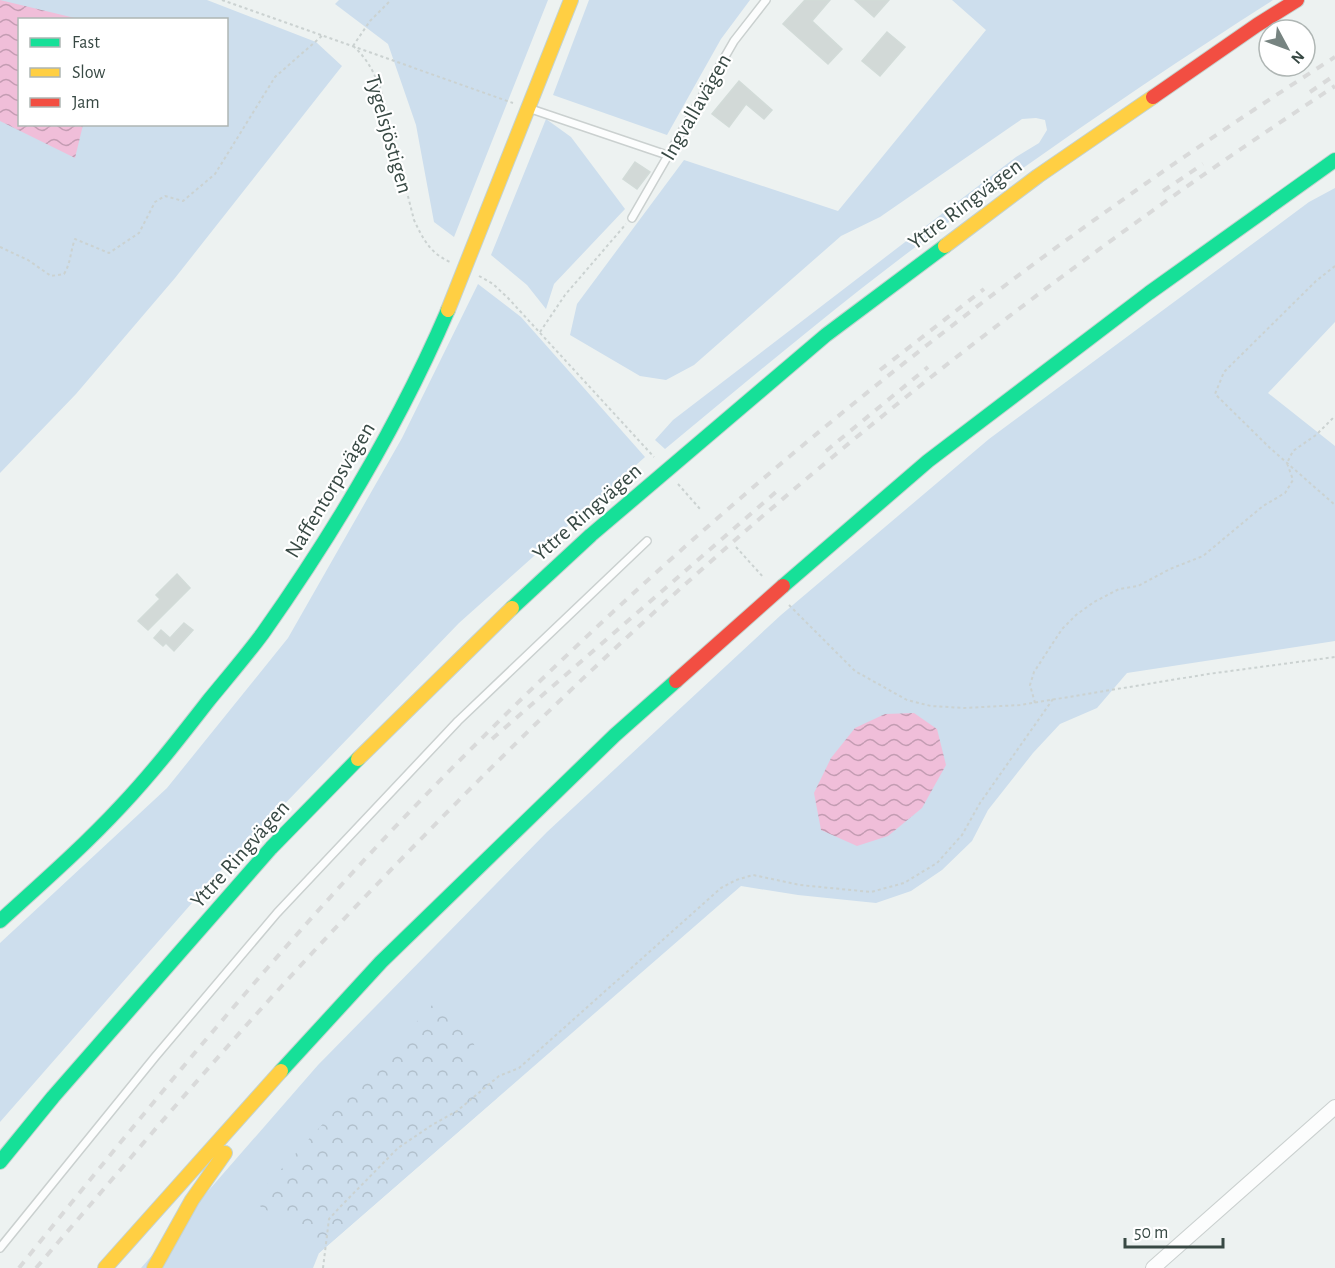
<svg xmlns="http://www.w3.org/2000/svg" width="1335" height="1268" font-family="'Alegreya Sans',sans-serif">
<defs>
<pattern id="forest-crowns" width="20" height="18" patternUnits="userSpaceOnUse" patternTransform="scale(1.5)"><rect width="20" height="18" fill="#cddeed"/><path d="M2 6a3 3 0 1 1 6 0M12 15a3 3 0 1 1 6 0" fill="none" stroke="#b1c0cc"/></pattern>
<pattern id="water-waves" width="16" height="10" patternUnits="userSpaceOnUse" patternTransform="scale(1.5)"><rect width="16" height="10" fill="#f0bed9"/><path d="M0 5q4-4 8 0t8 0" fill="none" stroke="#c39cb2"/></pattern>
</defs>
<rect width="100%" height="100%" fill="#edf2f1"/>
<path fill="#cddeed" fill-rule="evenodd" d="M 0,0 L 207,0 L 316,42 L 342,66 L 175,278 L 76,394 L 0,473 ZM 20,20 L 226,20 L 226,124 L 20,124 Z
M 339,0 L 548,0 L 454,237 L 434,222 L 416,125 L 388,44 L 335,4 Z
M 589,0 L 750,0 L 721,39 L 667,135 L 553,95 Z
M 952,0 L 1273,0 C 1132,90 994,185 862,288 C 795,341 730,395 665,449 L 655,440 L 673,420 L 1016,157 L 1039,143 L 1047,130 L 1045,120 L 1036,118 L 1022,119 L 880,217 L 841,236 L 694,365 L 666,380 L 640,376 L 570,335 L 577,304 L 684,160 L 838,211 L 986,30 Z
M 546,119 L 571,137 L 625,209 L 554,284 L 546,309 L 527,285 L 491,255 Z
M 1335,188 L 1335,322 L 1268,393 L 1335,446 L 1335,641 L 1127,673 L 1097,708 L 1060,724 L 1033,753 L 988,810 L 972,841 L 942,870 L 911,891 L 876,903 L 798,895 L 741,886 L 319,1253 L 313,1268 L 141,1268 L 318,1065 L 547,832 L 781,615 L 989,439 L 1309,202 Z
M 478,284 L 521,317 L 645,457 L 459,623 L 220,871 L 0,1122 L 0,943 L 167,788 L 288,638 L 402,438 Z"/>
<path fill="url(#forest-crowns)" d="M 434,1003 L 474,1044 L 477,1059 L 492,1073 L 497,1098 L 319,1253 L 300,1226 L 269,1212 L 252,1201 Z"/>
<path fill="url(#water-waves)" d="M 0,0 L 79,19 L 20,20 L 20,124 L 83,125 L 75,158 L 0,121 Z
M 914,713 L 937,729 L 946,765 L 922,808 L 888,836 L 857,846 L 821,830 L 814,793 L 831,758 L 855,728 L 885,714 Z"/>
<path fill="#d2d9d7" stroke="#d2dbd8" stroke-width="1.5" d="M 805,0 L 830,0 L 812,21 L 842,49 L 828,64 L 783,24 Z
M 855,0 L 889,0 L 874,17 Z
M 887,32 L 905,47 L 880,76 L 862,61 Z
M 739,81 L 772,110 L 764,119 L 746,104 L 729,127 L 712,114 Z
M 635,162 L 650,172 L 637,189 L 623,179 Z
M 177,574 L 190,588 L 148,630 L 138,621 L 160,599 L 156,595 Z
M 184,623 L 193,630 L 174,651 L 166,643 L 163,646 L 154,638 L 161,630 L 170,638 Z"/>
<g fill="none" stroke-linecap="round" stroke-linejoin="round">
<defs>
<path id="lane" d="M 531,109 L 667,155
M 632,218 L 734,41 L 766,0
M 0,1248 L 155,1057 L 277,913 L 458,721 L 647,541"/>
<path id="street" d="M 1153,1268 L 1335,1107"/>
<path id="fast" d="M 783,586 L 928,461 L 1149,293 L 1335,160
M 512,608 L 591,535 L 826,335 L 945,246
M 0,921 C 42,883 84,846 122,805 C 153,772 181,736 209,700 C 227,678 246,656 263,633 C 335,531 399,424 448,310
M 281,1071 L 381,962 L 615,735 L 676,681
M 0,1162 L 53,1097 L 271,848 L 358,759"/>
<path id="slow" d="M 945,246 L 1038,176 L 1153,97
M 448,310 L 571,0
M 358,759 L 512,608
M 105,1268 L 281,1071
M 154,1268 L 192,1200 L 225,1153"/>
<path id="jam" d="M 1153,97 L 1257,25 L 1297,0
M 676,681 L 783,586"/>
</defs>
<use href="#lane" stroke="#cad0cf" stroke-width="10"/>
<use href="#street" stroke="#cad0cf" stroke-width="16"/>
<use href="#fast" stroke="#c4d2ce" stroke-width="16"/>
<use href="#slow" stroke="#c4d2ce" stroke-width="16"/>
<use href="#jam" stroke="#c4d2ce" stroke-width="16"/>
<path stroke="#cbd2d1" stroke-width="2" stroke-dasharray="3 3" stroke-linecap="butt" d="M 222,0 L 513,103
M 353,46 C 368,59 374,73 381,90 L 414,220 C 423,239 430,253 450,262
M 353,46 L 370,21 L 391,0
M 0,247 L 28,260 L 51,276 L 64,274 C 71,263 70,252 75,239 L 109,253 L 139,233 L 155,202 L 165,196 L 183,201 L 215,174 L 275,77 L 323,35
M 1335,266 L 1316,281 L 1224,372 L 1215,394 L 1270,448 L 1335,505
M 479,276 L 493,284 L 508,298 L 654,457
M 540,332 L 565,295 L 626,224
M 678,484 L 700,509
M 736,547 L 764,578
M 789,605 L 855,671 L 907,700 L 931,706 L 964,708 L 1020,705 L 1208,674 L 1335,657
M 1035,703 L 1030,685 L 1034,672 L 1062,629 L 1076,615 L 1094,602 L 1119,589 L 1138,586 L 1170,569 L 1203,556 L 1263,506 L 1285,493 L 1293,480 L 1287,463 L 1293,451 L 1316,435 L 1335,416
M 323,1268 L 329,1219 L 341,1206 L 398,1148 L 432,1125 L 457,1111 L 499,1076 L 519,1068 L 721,888 L 736,880 L 753,875 L 800,885 L 871,892 L 904,883 L 937,863 L 962,835 L 980,803 L 1053,699"/>
<use href="#lane" stroke="#fcfdfd" stroke-width="7"/>
<use href="#street" stroke="#fcfdfd" stroke-width="14"/>
<use href="#fast" stroke="#16e098" stroke-width="14"/>
<use href="#slow" stroke="#ffcf43" stroke-width="14"/>
<use href="#jam" stroke="#f24e42" stroke-width="14"/>
<path stroke="#d9dada" stroke-width="4" stroke-dasharray="8 8" stroke-linecap="butt" d="M 1310,92 L 1335,75
M 1163,191 L 1203,164
M 880,370 L 984,289
M 826,451 L 928,367
M 492,739 L 777,491
M 19,1268 C 164,1087 311,908 476,744 C 736,483 1025,255 1335,57
M 36,1268 C 117,1174 197,1079 280,988 C 350,911 422,837 495,764 C 751,509 1033,284 1335,86"/>
</g>
<g text-anchor="middle" dominant-baseline="central" stroke-width="4.5" stroke-linejoin="round" paint-order="stroke">
<g font-size="22" fill="#384944" stroke="#fff">
<text transform="translate(696 107) rotate(-60)">Ingvallavägen</text>
<text transform="translate(389 134) rotate(74)">Tygelsjöstigen</text>
<text transform="translate(965 204) rotate(-37)">Yttre Ringvägen</text>
<text transform="translate(330 490) rotate(-59)">Naffentorpsvägen</text>
<text transform="translate(587 512) rotate(-41)">Yttre Ringvägen</text>
<text transform="translate(240 854) rotate(-48)">Yttre Ringvägen</text>
</g>
</g>
<rect x="18" y="18" width="210" height="108" fill="#ffffff" stroke="#afb6b4" stroke-width="1.5"/>
<rect x="30" y="38" width="30" height="9" fill="#16e098" stroke="#afb6b4" stroke-width="1.5"/>
<text x="72" y="48" font-size="18" fill="#384944">Fast</text>
<rect x="30" y="68" width="30" height="9" fill="#ffcf43" stroke="#afb6b4" stroke-width="1.5"/>
<text x="72" y="78" font-size="18" fill="#384944">Slow</text>
<rect x="30" y="98" width="30" height="9" fill="#f24e42" stroke="#afb6b4" stroke-width="1.5"/>
<text x="72" y="108" font-size="18" fill="#384944">Jam</text>
<g transform="translate(1287 48) rotate(131)"><circle r="28" fill="#ffffff" stroke="#afb6b4" stroke-width="1.5"/>
<path d="M0-4.5L10 22L0 15L-10 22Z" fill="#778481"/>
<text y="-9" font-size="16" font-weight="bold" text-anchor="middle" fill="#384944">N</text>
</g>
<path d="M1125 1238v9h98v-9" fill="none" stroke="#384944" stroke-width="3"/>
<text x="1134" y="1238" font-size="18" fill="#384944" stroke="#ffffff" stroke-width="4.5" paint-order="stroke">50 m</text>
</svg>
